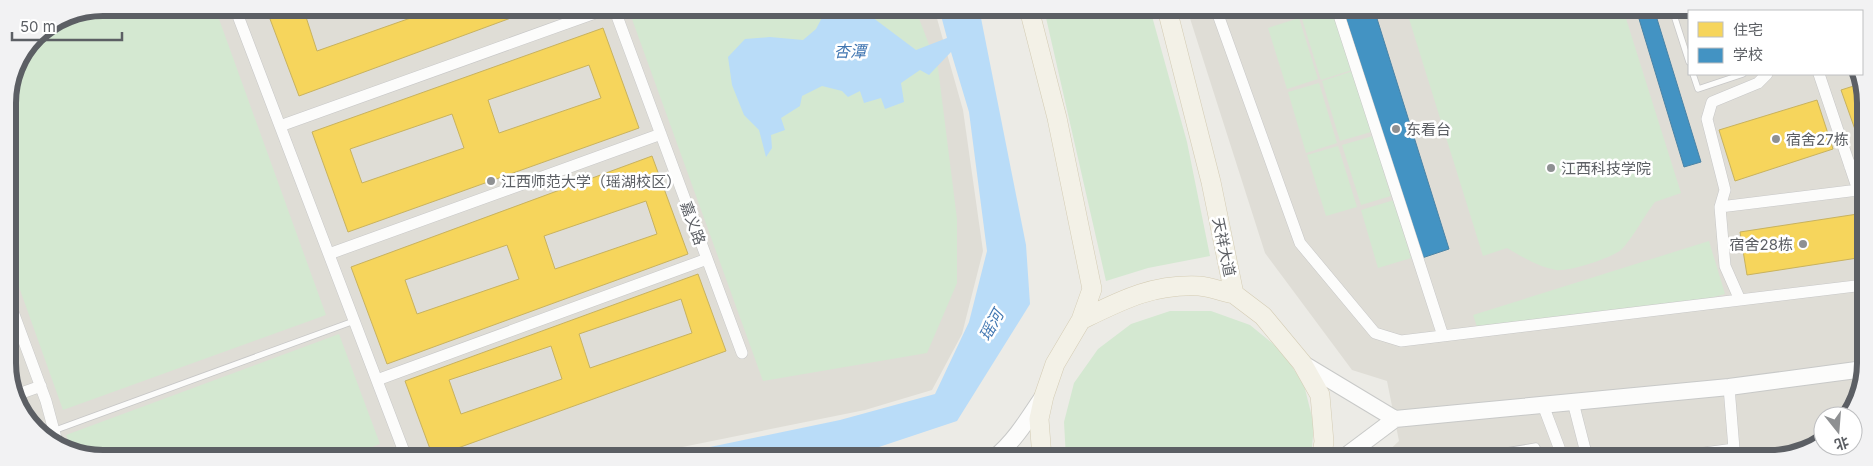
<svg xmlns="http://www.w3.org/2000/svg" width="1873" height="466" font-family="Inter,'Noto Sans SC',sans-serif">
<rect width="100%" height="100%" fill="#ecebe6"/>
<path fill="#dfddd6" d="M 103,8 L 934,8 L 963,110 L 983,251 L 962,334 L 932,390 L 865,410 L 633,457 L 84,457 L 35,430 L 9,382 L 8,97 L 36,35 L 67,15 Z
M 1187,9 L 1789,9 L 1792,11 L 1689,11 L 1689,74 L 1858,74 L 1864,84 L 1864,382 L 1844,416 L 1823,416 L 1823,439 L 1776,458 L 1381,458 L 1399,441 L 1387,381 L 1352,370 L 1265,253 Z"/>
<path fill="#d4e8d1" d="M 103,8 L 215,8 L 326,315 L 63,410 L 9,259 L 8,97 L 36,35 L 67,15 Z
M 628,8 L 915,8 L 938,68 L 957,219 L 957,283 L 927,353 L 763,381 Z
M 1044,9 L 1150,9 L 1187,142 L 1210,256 L 1148,268 L 1106,281 Z
M 1406,9 L 1623,9 L 1681,193 L 1655,202 C 1643,217 1635,235 1622,249 C 1612,258 1569,272 1556,270 C 1539,267 1522,257 1507,248 L 1483,256 Z
M 1333,10 L 1352,70 L 1321,80 L 1302,19 Z
M 1299,18 L 1318,79 L 1287,89 L 1268,28 Z
M 1353,71 L 1371,132 L 1340,141 L 1322,81 Z
M 1319,83 L 1337,143 L 1306,153 L 1288,92 Z
M 1373,136 L 1391,196 L 1361,205 L 1342,145 Z
M 1338,146 L 1357,207 L 1326,216 L 1307,155 Z
M 1394,200 L 1411,258 L 1378,268 L 1361,210 Z
M 1709,241 L 1725,294 L 1688,304 L 1478,330 L 1473,315 Z
M 1170,311 L 1211,311 L 1250,325 L 1282,351 L 1304,385 L 1314,425 L 1311,458 L 1066,458 L 1064,422 L 1074,383 L 1098,349 L 1131,324 Z
M 339,334 L 380,444 L 346,457 L 84,457 L 72,450 L 66,435 Z"/>
<path fill="#b9dcf8" d="M 827,8 L 860,8 L 916,50 L 947,38 L 939,8 L 979,8 L 1026,245 L 1030,304 L 957,421 L 864,452 L 837,457 L 662,457 L 840,420 L 935,394 L 969,322 L 987,251 L 969,112 L 951,52 L 929,75 L 920,70 L 901,83 L 904,102 L 885,109 L 881,98 L 864,103 L 860,91 L 848,97 L 842,91 L 822,86 L 802,96 L 800,106 L 781,118 L 785,130 L 771,135 L 772,148 L 766,157 L 759,130 L 744,115 L 732,85 L 728,57 L 745,39 L 770,37 L 803,40 L 816,29 Z"/>
<path fill="#f6d55c" stroke="#c8b25e" fill-rule="evenodd" d="M 275,8 L 332,8 L 306,17 L 317,51 L 419,15 L 417,8 L 538,8 L 299,96 L 267,11 Z
M 1766,9 L 1789,9 L 1792,11 L 1766,11 Z
M 603,28 L 639,128 L 348,232 L 312,132 ZM 589,65 L 601,98 L 499,133 L 488,100 ZM 452,114 L 464,148 L 362,183 L 350,149 Z
M 1863,83 L 1864,84 L 1863,152 L 1841,90 Z
M 1817,100 L 1833,149 L 1735,181 L 1719,130 Z
M 652,156 L 688,254 L 387,364 L 351,267 ZM 646,201 L 657,234 L 555,269 L 544,236 ZM 507,245 L 519,279 L 417,314 L 405,280 Z
M 1864,213 L 1864,257 L 1747,275 L 1740,232 Z
M 698,274 L 726,351 L 433,457 L 405,381 ZM 681,299 L 692,333 L 590,368 L 579,334 ZM 551,346 L 562,379 L 461,414 L 449,380 Z"/>
<path fill="#4393c3" stroke="#4a83a6" d="M 1343,9 L 1374,9 L 1449,249 L 1422,258 Z
M 1636,9 L 1654,9 L 1701,162 L 1684,167 Z"/>
<g fill="none" stroke-linecap="round" stroke-linejoin="round">
<defs>
<path id="lane" d="M 1672,9 L 1689,62
M 1693,74 L 1698,89 L 1743,74
M 53,431 L 354,321
M 1464,458 L 1536,446 L 1543,458"/>
<path id="street" d="M 235,8 L 403,449
M 614,8 L 742,353
M 1216,9 L 1300,243 L 1375,333 L 1401,341 L 1864,285
M 1337,9 L 1443,336
M 1738,9 L 1739,11
M 1819,74 L 1864,208
M 280,126 L 609,8
M 1850,167 L 1864,162
M 1720,207 L 1725,190 L 1707,119 L 1712,102 L 1758,83 L 1767,74
M 329,254 L 661,134
M 1740,300 L 1725,266 L 1720,207 L 1858,190
M 9,301 L 46,401 L 57,442
M 377,380 L 707,259
M 16,395 L 41,386
M 1573,402 L 1586,453 L 1594,458
M 1543,405 L 1563,458
M 1667,458 L 1734,449 L 1729,387"/>
<path id="secondary" d="M 1302,363 L 1395,419
M 994,458 C 1014,442 1028,419 1042,398
M 1343,458 L 1395,419 L 1729,387 L 1864,369"/>
<path id="primary" d="M 1029,9 L 1057,118 L 1092,289 L 1081,320 L 1055,364 L 1044,396 L 1039,419 L 1042,458
M 1167,9 L 1211,182 L 1234,294 L 1263,316 L 1302,363 L 1320,395 L 1324,442 L 1321,458
M 1081,320 C 1122,300 1152,284 1199,286 C 1211,287 1223,292 1234,294"/>
</defs>
<use href="#lane" stroke="#c7c7c7" stroke-width="7"/>
<use href="#street" stroke="#c7c7c7" stroke-width="12"/>
<use href="#secondary" stroke="#c8c9c8" stroke-width="18"/>
<use href="#primary" stroke="#d4ccb4" stroke-width="20"/>
<use href="#lane" stroke="#fcfcfb" stroke-width="5.5"/>
<use href="#street" stroke="#fcfcfb" stroke-width="11"/>
<use href="#secondary" stroke="#fcfcfb" stroke-width="16"/>
<use href="#primary" stroke="#f3f1e7" stroke-width="19"/>
</g>
<g fill="#8e9092" stroke="#fff" stroke-width="2">
<circle cx="1396" cy="129" r="5"/>
<circle cx="1776" cy="139" r="5"/>
<circle cx="1551" cy="168" r="5"/>
<circle cx="491" cy="181" r="5"/>
<circle cx="1803" cy="244" r="5"/>
</g>
<g text-anchor="middle" dominant-baseline="central" stroke-width="5" stroke-linejoin="round" paint-order="stroke">
<g font-size="15" fill="#5c5f64" stroke="#fff" text-anchor="start">
<text x="1406" y="129">东看台</text>
<text x="1786" y="139">宿舍27栋</text>
<text x="1561" y="168">江西科技学院</text>
<text x="501" y="181">江西师范大学（瑶湖校区）</text>
<text x="1793" y="244" text-anchor="end">宿舍28栋</text>
</g>
<g font-size="15" fill="#5c5f64" stroke="#fff">
<text transform="translate(693 223) rotate(70)">嘉义路</text>
<text transform="translate(1224 247) rotate(78)">天祥大道</text>
</g>
<g font-size="16" font-style="italic" fill="#4076b1" stroke="#fff">
<text x="850" y="51">杏潭</text>
<text transform="translate(991 325) rotate(-61)">瑶河</text>
</g>
</g>
<path d="M0 0H1873V466H0ZM103 16H1770A87 87 0 0 1 1857 103V363A87 87 0 0 1 1770 450H103A87 87 0 0 1 16 363V103A87 87 0 0 1 103 16Z" fill="#f2f2f3" fill-rule="evenodd"/>
<path fill="none" stroke="#5c5f64" stroke-width="6" d="M103 16H1770A87 87 0 0 1 1857 103V363A87 87 0 0 1 1770 450H103A87 87 0 0 1 16 363V103A87 87 0 0 1 103 16Z"/>
<rect x="1688" y="10" width="175" height="65" fill="#ffffff" stroke="#bebfc1"/>
<rect x="1698" y="22" width="25" height="15" fill="#f6d55c" stroke="#bebfc1"/>
<text x="1733" y="35" font-size="15" fill="#5c5f64">住宅</text>
<rect x="1698" y="48" width="25" height="15" fill="#4393c3" stroke="#bebfc1"/>
<text x="1733" y="60" font-size="15" fill="#5c5f64">学校</text>
<g transform="translate(1838 431) rotate(163)"><circle r="24" fill="#ffffff" stroke="#bebfc1"/>
<path d="M0-4L9 19L0 12L-9 19Z" fill="#8e9092"/>
<text y="-8" font-size="14" font-weight="bold" text-anchor="middle" fill="#5c5f64">北</text>
</g>
<path d="M12 32v8h110v-8" fill="none" stroke="#5c5f64" stroke-width="2.5"/>
<text x="20" y="32" font-size="15" fill="#5c5f64" stroke="#ffffff" stroke-width="4" paint-order="stroke">50 m</text>
</svg>
